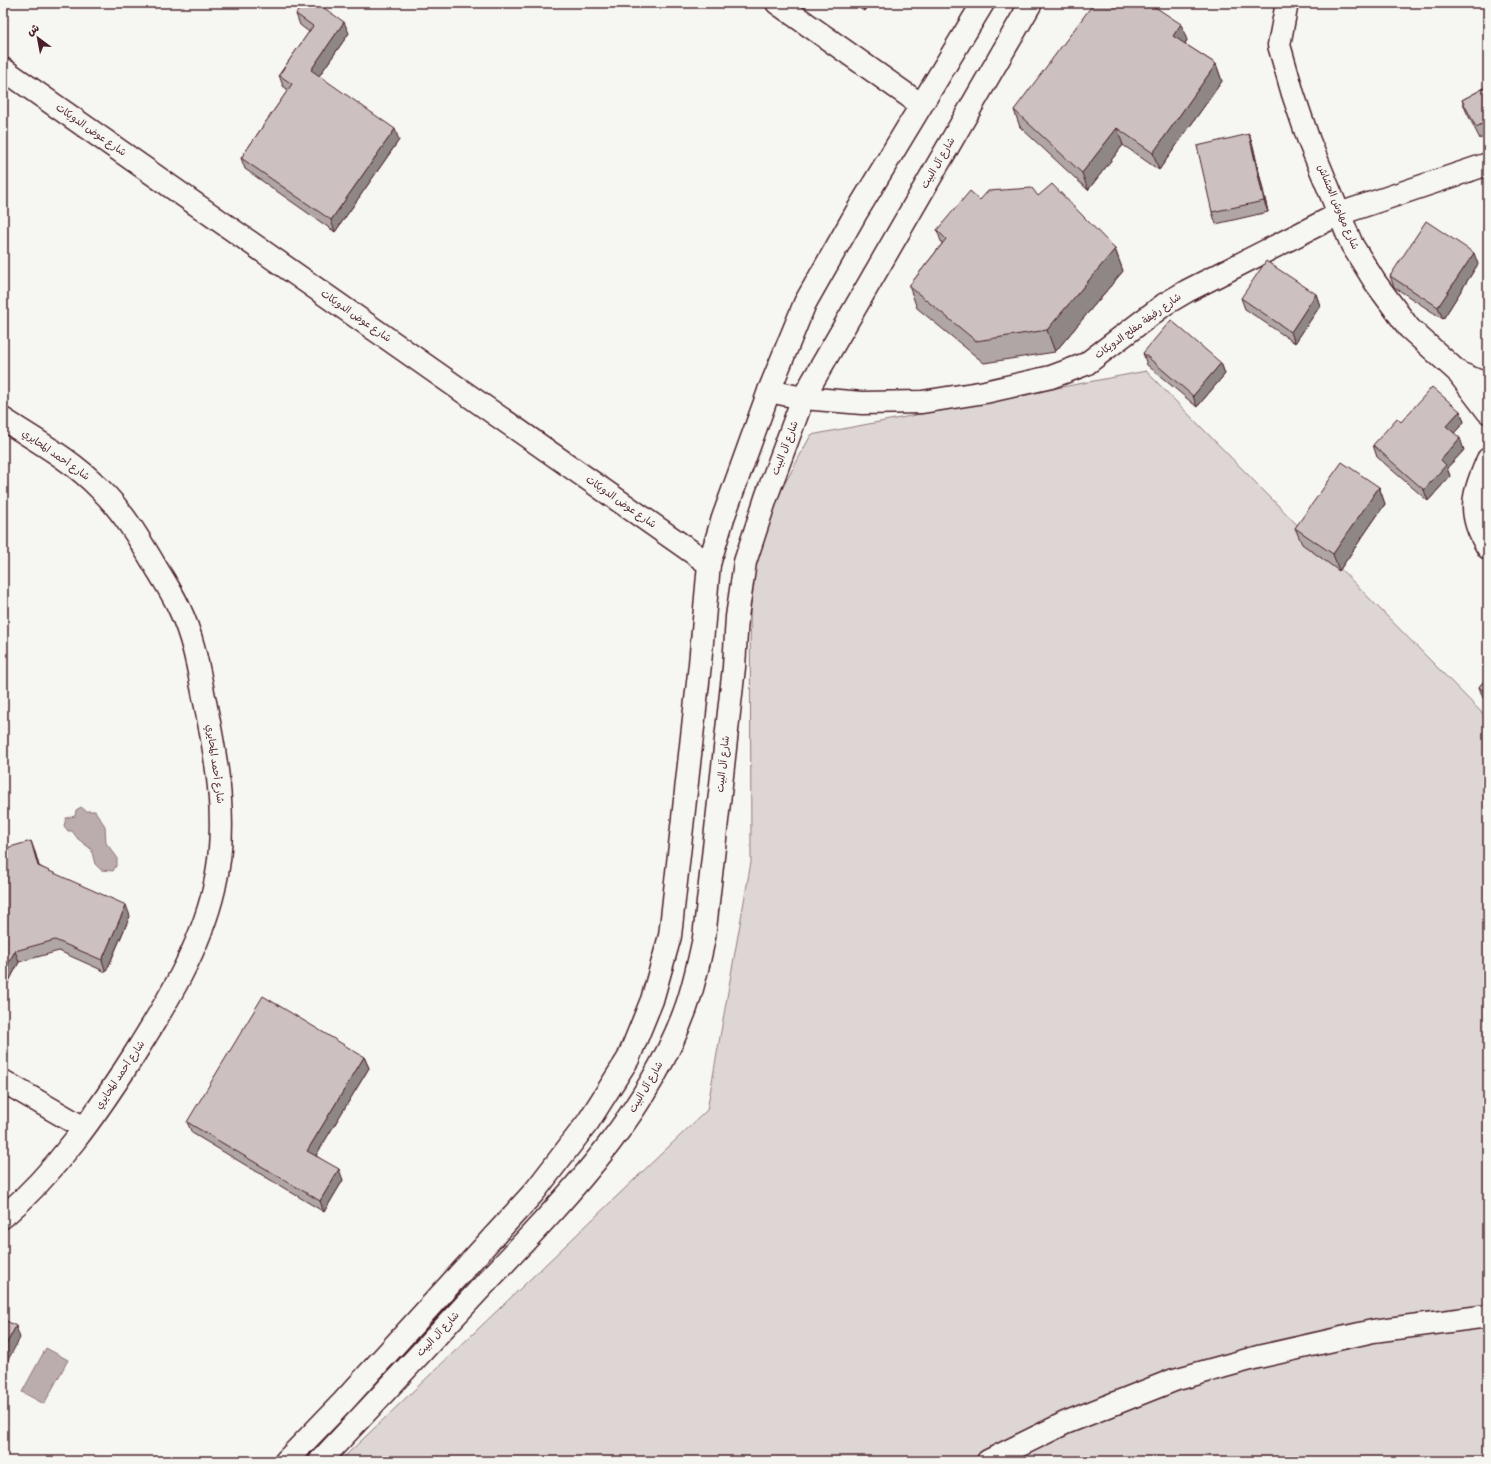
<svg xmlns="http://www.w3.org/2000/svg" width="1491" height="1464" font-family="'Balsamiq Sans','Playpen Sans Arabic',sans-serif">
<rect width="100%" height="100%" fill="#f6f6f2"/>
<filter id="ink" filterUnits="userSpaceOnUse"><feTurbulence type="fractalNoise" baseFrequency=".025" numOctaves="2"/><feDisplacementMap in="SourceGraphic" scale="8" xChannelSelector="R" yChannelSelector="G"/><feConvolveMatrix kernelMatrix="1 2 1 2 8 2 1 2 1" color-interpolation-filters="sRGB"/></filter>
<g filter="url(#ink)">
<path fill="#ddd6d5" stroke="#947a80" d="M 1146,371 L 1488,719 L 1488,1461 L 340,1461 L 707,1110 L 751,862 L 750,548 L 811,435 Z"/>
<path fill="#bbadae" stroke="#8e747a" d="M 81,807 L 86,811 L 95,811 L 105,826 L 106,843 L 117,857 L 117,864 L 113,871 L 101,870 L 95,864 L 91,849 L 78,839 L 72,831 L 68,831 L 64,826 L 66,818 L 75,816 L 76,810 Z
M 46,1348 L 68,1360 L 44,1404 L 22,1392 Z"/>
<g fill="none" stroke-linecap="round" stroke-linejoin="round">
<defs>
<path id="minor" d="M 777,3 L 920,104
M 1287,3 L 1279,45 L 1293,94 L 1309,141 L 1352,245 L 1375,282 L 1409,328 L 1459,373 L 1488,385
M 3,69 L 709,564
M 1459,374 L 1488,412
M 769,391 L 803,398 L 862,403 L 922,402 L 985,392 L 1051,377 L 1086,364 L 1165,304 L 1187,291 L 1339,214 L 1488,164
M 3,419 C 35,440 72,460 99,488 C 123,511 140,540 157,569 C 165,582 174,596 180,610 C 193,637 198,667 204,697 C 217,760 229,825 214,889 C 200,949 166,1004 134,1055 C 97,1113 56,1172 3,1217
M 1488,459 C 1473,495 1466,513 1488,548
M 3,1081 L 84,1128
M 988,1461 L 1065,1423 L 1174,1380 L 1258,1357 L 1373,1331 L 1488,1316"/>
<path id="tertiary" d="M 286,1461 L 343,1402 L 535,1191 L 588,1122 L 628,1059 L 652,1000 L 670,936 L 700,664 L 709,564 L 723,518 L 769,391 L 805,303 L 856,213 L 983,3
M 320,1461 C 374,1404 427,1346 480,1289 C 559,1205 646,1119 686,1008 C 694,985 699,962 704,938 L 734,667 L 737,617 L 745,562 L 767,495 L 803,398 L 1031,3"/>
</defs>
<use href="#minor" stroke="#4a1f2b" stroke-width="25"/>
<use href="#tertiary" stroke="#4a1f2b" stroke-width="25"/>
<use href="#minor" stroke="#f6f6f2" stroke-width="22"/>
<use href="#tertiary" stroke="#f6f6f2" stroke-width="22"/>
</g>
<path fill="#afa6a5" stroke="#4a1f2b" d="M 851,3 L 869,3 L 864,11 Z
M 296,14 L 349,33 L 319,76 L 399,140 L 335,232 L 245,169 L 241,158 L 288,90 L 283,86 L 279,75 L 309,32 L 300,25 Z
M 1187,40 L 1185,44 L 1216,64 L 1222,81 L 1159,170 L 1123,145 L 1088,190 L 1020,127 L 1014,110 Z
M 1488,86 L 1488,134 L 1480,139 L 1466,111 L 1462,100 Z
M 1253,146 L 1268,212 L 1216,224 L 1212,212 Z
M 1038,196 L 1115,249 L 1123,271 L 1055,352 L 984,363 L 917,308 L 909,286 L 942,244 L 937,230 L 980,200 Z
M 1478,264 L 1443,319 L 1394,287 L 1390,276 Z
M 1316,294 L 1320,306 L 1295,343 L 1245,309 L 1241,298 Z
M 1143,353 L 1221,363 L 1225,374 L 1197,407 L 1147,365 Z
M 1460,411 L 1464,422 L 1454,433 L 1464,450 L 1447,468 L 1450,476 L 1428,501 L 1377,457 L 1373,445 L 1401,422 Z
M 1379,487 L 1385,504 L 1339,571 L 1302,544 L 1295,528 Z
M 1488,676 L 1488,702 L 1483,698 L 1479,687 Z
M 3,849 L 35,852 L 39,866 L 130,916 L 106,972 L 59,951 L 19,962 L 6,987 L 3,986 Z
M 364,1057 L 369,1068 L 316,1155 L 343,1180 L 324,1212 L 192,1133 L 187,1122 Z"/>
<path fill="#8f8786" stroke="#4a1f2b" d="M 862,3 L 869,3 L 864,11 Z
M 344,22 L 349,33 L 315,82 L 311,70 Z
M 1181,24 L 1187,40 L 1179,53 L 1173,36 Z
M 1216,64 L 1222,81 L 1159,170 L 1153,153 Z
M 1117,128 L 1123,145 L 1088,190 L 1082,173 Z
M 395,129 L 399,140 L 335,232 L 331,220 Z
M 1249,134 L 1253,146 L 1268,212 L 1264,201 Z
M 1115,249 L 1123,271 L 1055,352 L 1047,330 Z
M 1474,253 L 1478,264 L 1443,319 L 1438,307 Z
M 1316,294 L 1320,306 L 1295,343 L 1291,332 Z
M 1221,363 L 1225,374 L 1197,407 L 1193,396 Z
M 1460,411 L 1464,422 L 1450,438 L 1446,426 Z
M 1460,438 L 1464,450 L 1447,468 L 1450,476 L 1428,501 L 1424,490 L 1441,460 Z
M 1379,487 L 1385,504 L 1339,571 L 1333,554 Z
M 31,841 L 35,852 L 42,877 L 38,866 Z
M 126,905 L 130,916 L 106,972 L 102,960 Z
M 15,951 L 19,962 L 6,987 L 3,980 L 3,973 Z
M 364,1057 L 369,1068 L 312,1162 L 307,1151 Z
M 339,1169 L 343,1180 L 324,1212 L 320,1201 Z
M 16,1326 L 20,1338 L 3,1369 L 3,1350 Z"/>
<path fill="#ccc1c0" stroke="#4a1f2b" d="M 303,3 L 317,3 L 344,22 L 311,70 L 395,129 L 331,220 L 241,158 L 292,84 L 279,75 L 313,26 L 296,14 Z
M 1094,3 L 1149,3 L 1181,24 L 1173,36 L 1216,64 L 1153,153 L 1117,128 L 1082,173 L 1014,110 Z
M 1488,86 L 1488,121 L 1476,127 L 1462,100 Z
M 1249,134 L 1264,201 L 1212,212 L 1197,146 Z
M 1052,184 L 1115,249 L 1047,330 L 976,341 L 909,286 L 946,239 L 937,230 L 970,191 L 980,200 L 988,191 L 1032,188 L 1038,196 Z
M 1426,221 L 1474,253 L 1438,307 L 1390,276 Z
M 1266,261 L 1316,294 L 1291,332 L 1241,298 Z
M 1171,320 L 1221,363 L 1193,396 L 1143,353 Z
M 1432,387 L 1460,411 L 1446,426 L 1460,438 L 1441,460 L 1446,465 L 1424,490 L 1373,445 L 1397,418 L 1401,422 Z
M 1342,462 L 1379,487 L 1333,554 L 1295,528 Z
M 1488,676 L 1488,695 L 1479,687 Z
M 31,841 L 38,866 L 126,905 L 102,960 L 55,940 L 15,951 L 3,973 L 3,849 Z
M 263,996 L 364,1057 L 307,1151 L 339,1169 L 320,1201 L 187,1122 Z
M 3,1319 L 16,1326 L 3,1350 Z"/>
</g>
<g text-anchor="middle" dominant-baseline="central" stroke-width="3" stroke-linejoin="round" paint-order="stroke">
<g font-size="10" fill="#4a1f2b" stroke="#f6f6f2">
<text transform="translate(91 130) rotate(35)">شارع عوض الدويكات</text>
<text transform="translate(938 163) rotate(-60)">شارع آل البيت</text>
<text transform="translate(1338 207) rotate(67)">شارع مهاوش الحشاش</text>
<text transform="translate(356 316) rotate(35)">شارع عوض الدويكات</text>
<text transform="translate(1138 326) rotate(-36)">شارع رفيفة مفلح الدويكات</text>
<text transform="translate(785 448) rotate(-69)">شارع آل البيت</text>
<text transform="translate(56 455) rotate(35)">شارع أحمد المحايري</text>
<text transform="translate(621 502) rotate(35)">شارع عوض الدويكات</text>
<text transform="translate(215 764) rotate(82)">شارع أحمد المحايري</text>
<text transform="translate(723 764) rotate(-84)">شارع آل البيت</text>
<text transform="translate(120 1075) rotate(-56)">شارع أحمد المحايري</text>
<text transform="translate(646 1087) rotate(-60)">شارع آل البيت</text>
<text transform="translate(438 1334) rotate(-47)">شارع آل البيت</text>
</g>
</g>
<rect width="1491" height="1464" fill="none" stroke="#f6f6f2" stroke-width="16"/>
<rect x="8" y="8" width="1475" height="1448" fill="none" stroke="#4a1f2b" stroke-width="1.5" filter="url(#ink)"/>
<g transform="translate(38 38) rotate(328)" stroke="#f6f6f2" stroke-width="3" paint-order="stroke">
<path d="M0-3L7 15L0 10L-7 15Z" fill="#4a1f2b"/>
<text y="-6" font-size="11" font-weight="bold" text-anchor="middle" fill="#4a1f2b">ش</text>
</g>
</svg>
